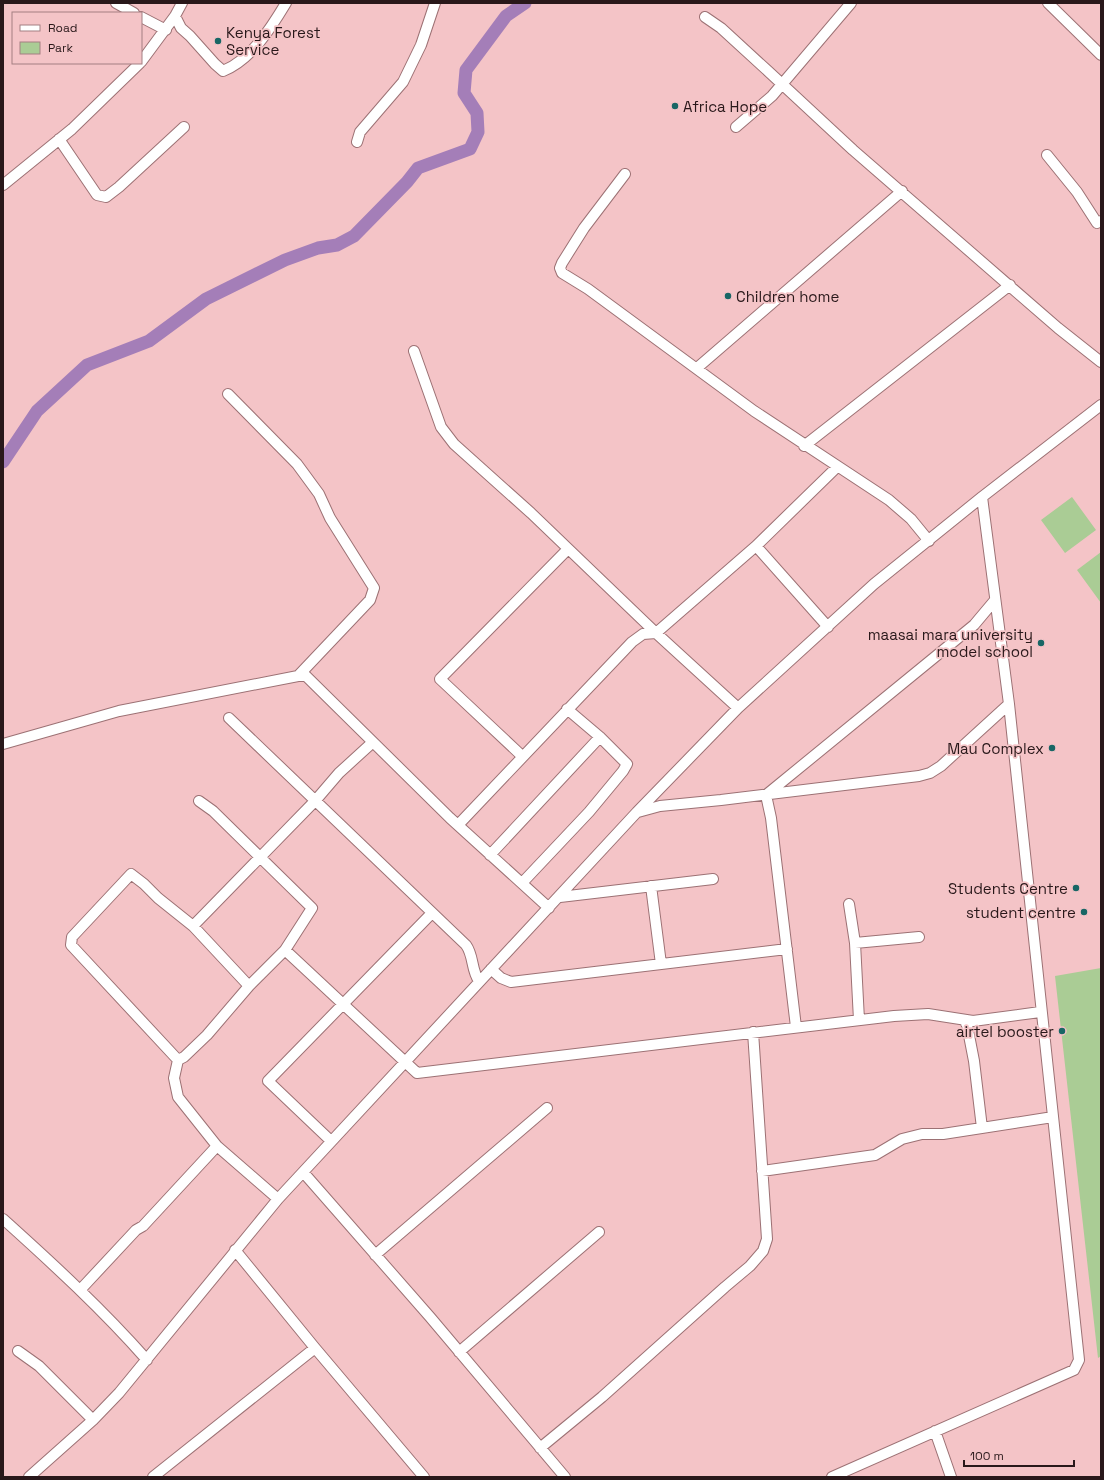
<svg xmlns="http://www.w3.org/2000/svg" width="1104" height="1480" font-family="'Space Grotesk',sans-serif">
<rect width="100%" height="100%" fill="#f4c4c7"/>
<path fill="#aacc95" d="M 1072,497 L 1096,530 L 1065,553 L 1041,520 Z
M 1101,552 L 1101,603 L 1077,570 Z
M 1101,968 L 1101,1356 L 1098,1358 L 1055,976 Z"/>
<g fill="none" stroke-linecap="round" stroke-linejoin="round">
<path stroke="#a47eb8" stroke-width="13" d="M 3,462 L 37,411 L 87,365 L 149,341 L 206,299 L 285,260 L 318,248 L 337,245 L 354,236 L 407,182 L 418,168 L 470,149 L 478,132 L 477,113 L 464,93 L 466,70 L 506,16 L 525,3"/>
<defs>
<path id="minor" d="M 116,3 L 134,13
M 1048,3 L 1101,55
M 175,16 L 181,28 L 190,36 L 215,64 L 223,71 C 251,60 271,28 286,3
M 141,17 L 166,30
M 705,17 L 721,28 L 769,72 L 853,150 L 1058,328 L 1101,362
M 141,62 L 175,16 L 182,3
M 736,127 L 772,96 L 851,3
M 59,139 L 97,195 L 106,197 L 119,187 L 184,127
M 357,142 L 360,132 L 403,82 L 421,45 L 435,3
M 1047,155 L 1077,192 L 1097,223 L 1101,221
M 625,174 L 584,228 L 562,263 L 560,268 L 562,273 L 588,289 L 754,411 L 889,500 L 911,519 L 929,541
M 3,185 L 72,129 L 140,63
M 414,351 L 441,427 L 454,444 L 531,513 L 656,633 L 738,708
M 697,368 L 902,191
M 228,394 L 297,464 L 319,494 L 330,518 L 374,588 L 370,600 L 298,676
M 804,446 L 1010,285
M 756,546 L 828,627
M 229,718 L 466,945 C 474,956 471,970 479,981
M 3,744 L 119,711 L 298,676 L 306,676 L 450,818 L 549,908
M 522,756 L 440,679 L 568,549
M 638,812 L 660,806 L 721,800 L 919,776 L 930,773 L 941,766 L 1009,704
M 458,825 L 632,642 L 643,634 L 656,633 L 756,546 L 837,467
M 490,855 L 600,737
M 522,883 L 589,812 L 623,771 L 627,764 L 600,737 L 567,709
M 651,886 L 661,964
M 560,897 L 713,879
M 849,904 L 855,943 L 859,1020
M 193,926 L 315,801 L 339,773 L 373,742
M 855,943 L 919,937
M 285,950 L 417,1073 L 894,1016 L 928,1014 L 973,1021 L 1040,1012
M 491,969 L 501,978 L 511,982 L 787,949
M 964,1020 L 967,1025 L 974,1061 L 982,1128
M 796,1027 L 771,818 L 766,795 L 974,625 L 995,600
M 178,1060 L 71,945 L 72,937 L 131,874 L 144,884 L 158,898 L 193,926 L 249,986
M 178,1060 L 184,1057 L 207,1035 L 249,986 L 285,950 L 312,908 L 213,811 L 199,801
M 178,1060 L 174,1078 L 178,1097 L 217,1146 L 278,1199
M 331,1141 L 268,1081 L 432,913
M 762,1171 L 875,1155 L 902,1139 L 922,1134 L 943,1134 L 1053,1117
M 303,1172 L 430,1317 L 565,1477
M 3,1219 C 53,1264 102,1309 147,1360
M 235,1250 L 315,1348 L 424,1477
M 375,1255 L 547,1108
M 81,1289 L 136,1230 L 143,1226 L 217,1146
M 18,1351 L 39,1366 L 93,1420
M 459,1352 L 599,1232
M 935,1431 L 951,1477
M 540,1448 L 602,1397 L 725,1287 L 750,1266 L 763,1251 L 767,1239 L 753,1032
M 29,1477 L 93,1420 L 119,1393 L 278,1199 L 637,812 L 738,708 L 874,584 L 982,497
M 153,1477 L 315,1348
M 832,1477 L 1074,1370 L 1079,1360 L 1009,704 L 982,497 L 1101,405"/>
</defs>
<use href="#minor" stroke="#9c7174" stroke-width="12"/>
<use href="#minor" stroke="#fff" stroke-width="10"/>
</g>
<g fill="#186665" stroke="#f4c4c7" stroke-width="1.5">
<circle cx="218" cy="41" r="4"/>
<circle cx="675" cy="106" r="4"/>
<circle cx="728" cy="296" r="4"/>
<circle cx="1041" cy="643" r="4"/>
<circle cx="1052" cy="748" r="4"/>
<circle cx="1076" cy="888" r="4"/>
<circle cx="1084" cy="912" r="4"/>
<circle cx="1062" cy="1031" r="4"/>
</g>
<g text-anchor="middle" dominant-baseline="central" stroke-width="3.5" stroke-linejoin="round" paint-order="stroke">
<g font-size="15" fill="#29181a" stroke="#f4c4c7" text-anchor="end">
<text x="226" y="32" text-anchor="start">Kenya Forest<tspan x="226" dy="17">Service</tspan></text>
<text x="683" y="106" text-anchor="start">Africa Hope</text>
<text x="736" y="296" text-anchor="start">Children home</text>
<text x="1033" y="634">maasai mara university<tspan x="1033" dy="17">model school</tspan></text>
<text x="1044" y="748">Mau Complex</text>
<text x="1068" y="888">Students Centre</text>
<text x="1076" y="912">student centre</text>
<text x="1054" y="1031">airtel booster</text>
</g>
</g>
<rect width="1104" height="1480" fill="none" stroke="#29181a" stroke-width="8"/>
<rect x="12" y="12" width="130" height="52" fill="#f4c4c7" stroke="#a37f82"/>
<rect x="20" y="25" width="20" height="6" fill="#ffffff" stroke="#a37f82"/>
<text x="48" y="32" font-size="12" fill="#29181a">Road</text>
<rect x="20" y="42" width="20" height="12" fill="#aacc95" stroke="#a37f82"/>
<text x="48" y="52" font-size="12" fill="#29181a">Park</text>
<path d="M964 1460v6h110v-6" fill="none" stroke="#29181a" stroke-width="2"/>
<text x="970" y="1460" font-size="12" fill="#29181a" stroke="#f4c4c7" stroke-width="3" paint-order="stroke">100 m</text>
</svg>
